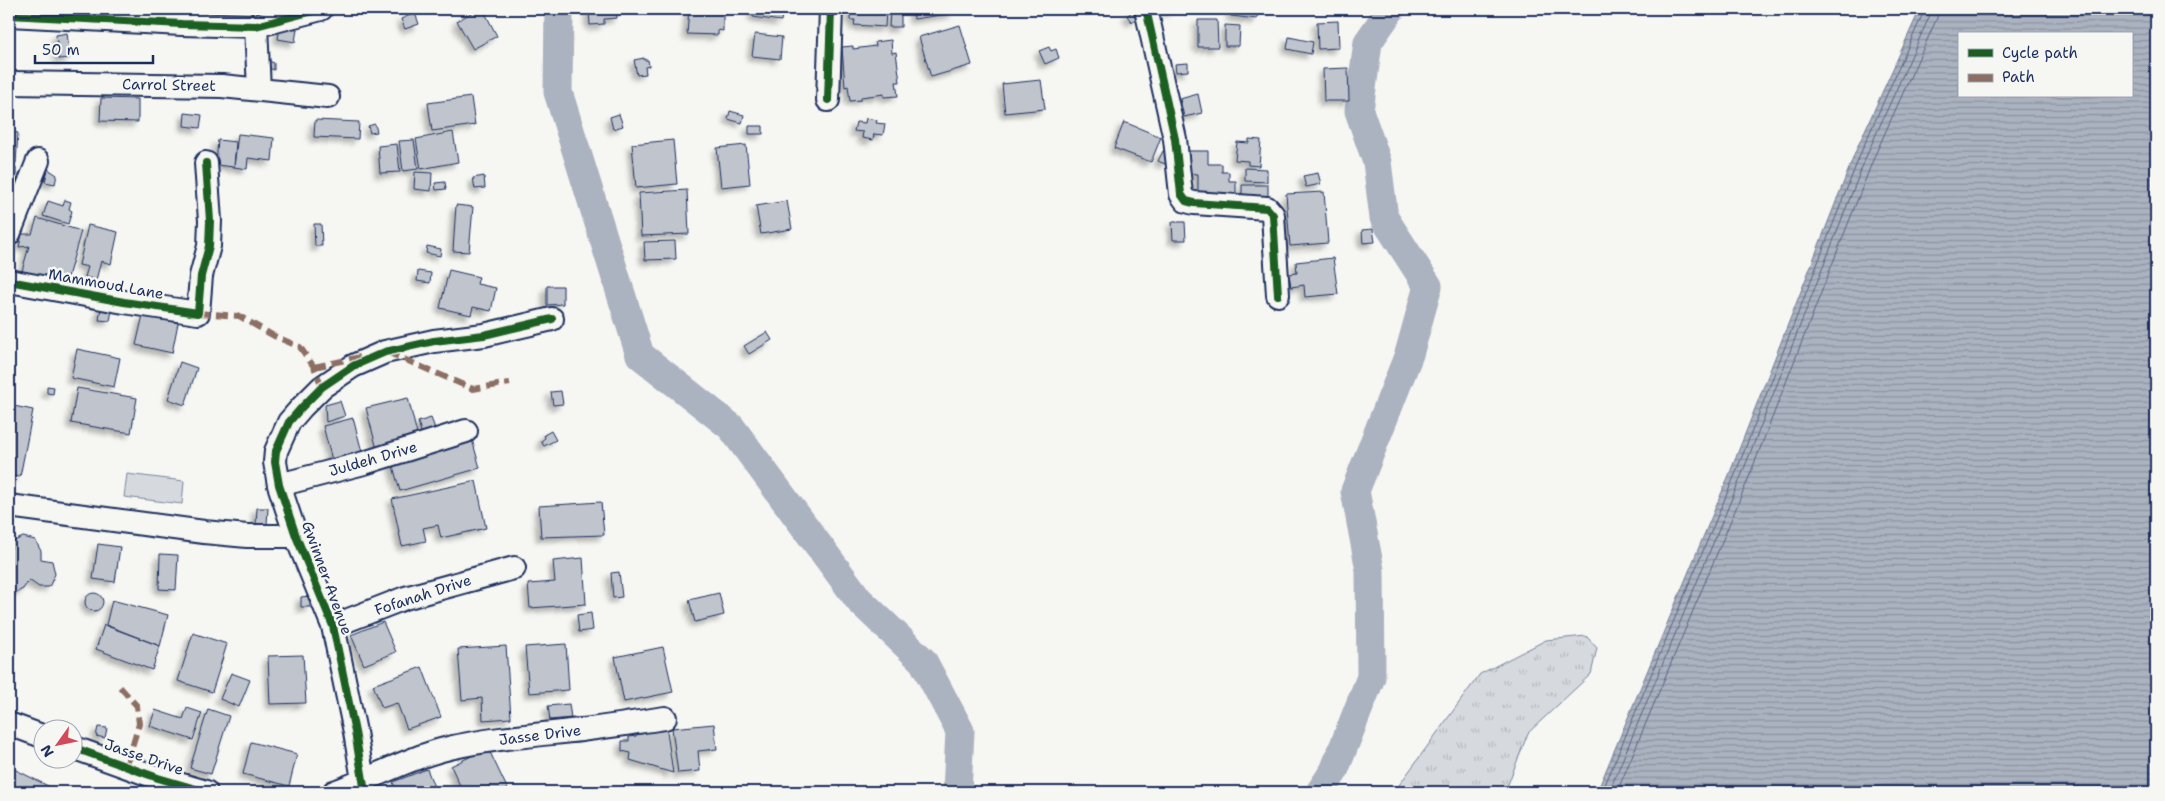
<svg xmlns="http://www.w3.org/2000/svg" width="2165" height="801" font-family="'Shantell Sans',sans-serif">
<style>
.grass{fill:url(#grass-tufts);stroke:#78849e}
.pitch{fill:#d6d9dd;stroke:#78849e}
.water{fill:url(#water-rules);stroke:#717e99;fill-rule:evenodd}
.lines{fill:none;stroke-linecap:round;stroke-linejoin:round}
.shore{stroke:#556385;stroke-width:1}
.river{stroke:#abb2c0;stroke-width:29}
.building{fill:#c0c4cd;stroke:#1b2f5e;filter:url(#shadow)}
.minor-casing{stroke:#1b2f5e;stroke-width:26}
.minor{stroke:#f6f6f2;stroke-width:22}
.quiet{stroke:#8d6e63;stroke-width:6;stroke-dasharray:12 6;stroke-linecap:butt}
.cycleway-casing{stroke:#f6f6f2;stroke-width:11}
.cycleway{stroke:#1b5e20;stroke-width:8}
.labels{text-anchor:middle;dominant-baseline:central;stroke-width:5;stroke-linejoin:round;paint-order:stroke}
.street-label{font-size:15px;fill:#1b2f5e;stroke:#f6f6f2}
</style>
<defs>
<pattern id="grass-tufts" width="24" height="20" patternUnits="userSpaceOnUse" patternTransform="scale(1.25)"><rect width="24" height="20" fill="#d6d9dd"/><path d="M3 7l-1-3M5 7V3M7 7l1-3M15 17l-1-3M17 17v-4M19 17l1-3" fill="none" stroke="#b7bbc0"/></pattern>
<pattern id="water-rules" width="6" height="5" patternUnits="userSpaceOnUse" patternTransform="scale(1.25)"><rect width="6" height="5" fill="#abb2c0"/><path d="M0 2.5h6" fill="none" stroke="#8a919f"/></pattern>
<filter id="shadow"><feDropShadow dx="-4.5" dy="4.5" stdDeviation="2.5" flood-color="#0004"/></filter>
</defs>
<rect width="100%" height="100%" fill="#f6f6f2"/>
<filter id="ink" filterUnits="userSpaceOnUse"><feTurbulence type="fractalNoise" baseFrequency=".02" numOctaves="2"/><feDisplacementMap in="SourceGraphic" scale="10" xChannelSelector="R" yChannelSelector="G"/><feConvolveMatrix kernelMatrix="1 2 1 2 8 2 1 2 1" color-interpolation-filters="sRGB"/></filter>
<g filter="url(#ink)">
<path class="grass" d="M1586,636l11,12 -6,26 -63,59 -23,59h-111l86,-118 66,-34z"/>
<path class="pitch" d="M127,474l57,7 -2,23 -58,-7z"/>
<path class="water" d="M1920,9h236v783h-559l132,-317 128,-327zM1959,34h172v62h-172z"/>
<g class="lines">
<path class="shore" d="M1602,792l132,-315 128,-327 63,-141
M1609,792l131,-313 128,-327 62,-137 1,-6
M1617,792l130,-310 128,-327 62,-137 1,-9"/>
<path class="river" d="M559,9l-1,83 82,263 91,72 128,173 64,61 37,70 -3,61
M1320,792l14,-21 37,-94 -1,-107 -15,-79 54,-137 19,-68 -44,-68 -7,-56 -18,-51 9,-69 23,-33"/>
</g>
<path class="building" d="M478,9h5l14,27 -24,13 -16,-28z
M589,9h28v9l-13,1v5l-14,1z
M689,9h41v2h-7v20l-5,-1v5l-31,-1z
M754,9h29l-2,12 -28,-4z
M850,9h36l-1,18 -31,-2 1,-5h-5z
M913,9h40l1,4 -40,6z
M1135,9l5,6 -8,7 -5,-6z
M1157,9h16l1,2h-17z
M1232,9h26l-1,10 -26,-3z
M890,11h11v16h-12z
M415,13l4,11 -14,5 -4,-10z
M1198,20h19l1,27h-20z
M1338,21l1,27 -21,1 -1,-27z
M960,25l12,40 -41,12 -12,-40z
M1225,25l15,1 -1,20h-14z
M280,27l17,2 -2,13 -17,-3z
M67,33l3,25 -11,1 -3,-24z
M755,34l27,3 -2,22 -28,-3z
M1289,37l24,5 -2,12 -24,-5z
M891,40l1,13 4,-1 4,30h-4l2,14 -14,1v-3l-23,3v3l-11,1 -2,-15 -3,1 -3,-40 11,-1v3l23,-3 -1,-4z
M1049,47l2,4 5,-2 3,9 -14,6 -6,-13z
M644,58v2h4l1,6 -4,1 1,7 -9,1 -3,-15z
M269,61l5,2v7l-7,-3z
M1188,63v8l-12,1 -1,-8z
M1348,68l1,33h-25l-1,-32z
M1041,80l4,29 -40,4 -3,-29z
M1198,94l4,19 -18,4 -4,-18z
M471,97l4,28 -43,6 -4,-28z
M101,98l37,1v23l-38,-1z
M730,111l14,4 -2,8 -14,-4z
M185,113l17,2 -2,13 -16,-2z
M619,114l4,12 -10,3 -3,-12z
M866,118l11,2 -1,3 9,1 -2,11 -9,-1 -1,6 -11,-2 1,-6 -9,-1 2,-9 9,1z
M315,120l44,2 -1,17 -44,-2z
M1124,122l37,15 -10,25 -37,-14z
M375,124l2,8 -7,1 -2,-7z
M749,126h14v8h-14z
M13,132l5,1 -2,30h-7v-21h3z
M453,132l5,30 -37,7 -5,-30z
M238,134l36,4 -2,23 -24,-3 -1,11 -13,-2z
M1249,139l12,1 -2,26 -11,-1v-4l-13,-1 2,-18 12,1z
M218,140l18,2 -2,25 -18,-2z
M414,140l4,29 -15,2 -4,-30z
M673,140l4,44 -41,4 -4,-44z
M397,144l3,28 -20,1 -2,-27z
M746,145l4,39 -29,3 -4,-39z
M1163,151l7,3 -5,10 -7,-3z
M1189,151h19v13h14v8h7v9h7v15l-22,3 -1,-6h-15v-19l-10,-1z
M9,167l7,1v8h-7z
M1245,168l22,1v13l-22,-1z
M48,169l9,6 -2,9 -10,-2z
M415,172l17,1 -1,18 -17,-2z
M1318,173l3,11 -15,3 -3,-11z
M484,176l1,12 -10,1 -2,-11z
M9,178l11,3 -3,14 -8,-2z
M445,182l1,7 -10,1 -1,-7z
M1242,185h26v14l-26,-1z
M687,190l2,44 -48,2 -2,-43z
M1324,192l4,51 -38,3 -4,-52z
M65,200l6,2 -2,7 3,2 -4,13 -25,-8 5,-15 15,5z
M787,201l5,28 -31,5 -5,-28z
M456,205l17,2 -4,45 -16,-1z
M37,218l44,13 -15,53 -44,-13 7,-25 -10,1 3,-13h10z
M1172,222h13l1,18h-13z
M314,224h7l1,22h-7z
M88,225l30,7 -7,32 -10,-3 -5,19 -11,-3 3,-10 -9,-2z
M1373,229l2,13 -12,1 -1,-13z
M675,241l1,18 -31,1 -1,-18z
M427,246l14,3 -1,7 -14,-3z
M1333,258l5,36 -33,3 -1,-12 -13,2 -2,-13 8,-1 -1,-11z
M449,270l30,7 -2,7 19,4 -5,23 -18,-4 -2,8 -31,-7z
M418,271l13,2 -1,10 -13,-2z
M547,286h16v18l-16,1z
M102,302l11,2 -3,17 -11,-1z
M143,315l35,8 -6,30 -36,-8z
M767,332l5,8 -23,14 -5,-8z
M77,349l43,9 -6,29 -43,-9z
M180,362l17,6 -12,37 -17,-6z
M47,386l7,1 -1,7 -6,-1z
M77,388l60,10 -6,35 -60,-10z
M561,391l2,13 -10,1 -2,-13z
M408,398l10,40 -41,11 -11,-41z
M340,401l5,15 -19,6 -1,-17z
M9,405l24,5 -13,67 -11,-2z
M353,418l9,34 -30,8 -9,-34z
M431,418l5,13 -14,4 -4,-13z
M551,431l5,9 -12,6 -3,-5 4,-3 -1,-3z
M471,436l9,32 -80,23 -9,-32z
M476,481l10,47 -45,10 -3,-13 -15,3 3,13 -24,5 -10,-47z
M601,502l3,33 -63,2 -2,-31z
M257,508h11l-1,16h-11z
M23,537l12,3 6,11v8l11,2 3,13 -6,13h-10l-10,-7 -6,9 -10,5 -4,-3v-33l3,-16z
M98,544l22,3 -5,35 -22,-3z
M160,554l18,1 -2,35 -17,-1z
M583,558l3,46 -56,4 -2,-24 27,-2 -2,-21z
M619,572l3,25 -9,1 -2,-25z
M85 602a9 9 0 1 1 18 0a9 9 0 1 1-18 0Z
M719,593l5,22 -29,7 -6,-22z
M310,596v11h-9v-10z
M112,600l56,15 -8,31 -54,-21z
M591,613l2,17 -14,2 -2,-17z
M383,622l13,30 -32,13 -13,-30z
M104,625l56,21 -8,24 -56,-21z
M193,633l34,11 -15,48 -34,-11z
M566,644l3,46 -40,3 -4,-46z
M506,646l5,72 -28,2 -1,-22 -20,2 -4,-51z
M663,647l10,45 -49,10 -9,-45z
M303,655l3,48 -36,1 -2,-48z
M422,667l19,50 -34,12 -10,-26 -15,5 -9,-23z
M231,673l19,7 -11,27 -19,-8z
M569,704l2,14 -21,2 -2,-14z
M187,708l15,5 -9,27 -43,-14 5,-16 28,9z
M208,709l21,7 -18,58 -21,-6z
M714,724l3,25 -19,2 2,20 -22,2 -6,-45z
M666,725l7,48 -43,-13 1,-7 -9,-2v-10h7v-4l7,-1v-7z
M98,727l9,1 -2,10 -9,-2z
M9,733l5,3 -5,13z
M251,742l46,12 -8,32 -46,-12z
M488,748l21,44h-46l-12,-26z
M12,768l38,19 -3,5h-38v-18z
M427,769l9,23h-39l-4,-10z
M139,786l20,6h-22z"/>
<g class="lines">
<g class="minor-casing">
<path id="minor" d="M1146,9l29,130 6,55 5,7 8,2 73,5 6,7 5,80
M9,15l173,9 74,2 65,-17
M256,26l3,64
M9,83l213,3 106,11
M828,100l3,-91
M9,234l29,-73
M9,281l115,21 74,11 3,-37 8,-30 1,-25 -4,-58
M279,485l85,-22 102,-32
M9,506l195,26 43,4h49
M333,626l72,-28 109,-30
M9,724l33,12
M72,747l86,31 48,14
M334,792c39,-14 74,-34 115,-44 43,-10 88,-13 132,-18 28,-3 56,-8 84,-12
M365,792l-10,-60 -22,-106 -37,-90 -17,-51 -4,-23 1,-11 13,-29 13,-15 20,-20 31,-21 32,-14 49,-11 50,-6 68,-16"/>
</g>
<use href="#minor" class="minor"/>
<path class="quiet" d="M198,313l41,3 35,20 26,11 14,20 8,20
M387,352l86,37 37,-6
M314,367l46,-10
M120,687l17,19 2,18 -13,42"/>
<g class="cycleway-casing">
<path id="cycleway" d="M1146,9l29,130 6,55 5,7 8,2 73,5 6,7 5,80
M9,15l173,9 74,2 65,-17
M828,100l3,-91
M9,281l115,21 74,11 3,-37 8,-30 1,-25 -4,-58
M72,747l86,31 48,14
M365,792l-10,-60 -22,-106 -37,-90 -17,-51 -4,-23 1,-11 13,-29 13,-15 20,-20 31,-21 32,-14 49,-11 50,-6 68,-16"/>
</g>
<use href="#cycleway" class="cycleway"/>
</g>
</g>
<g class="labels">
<g class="street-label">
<text transform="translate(169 85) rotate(1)">Carrol Street</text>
<text transform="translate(106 284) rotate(10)">Mammoud Lane</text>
<text transform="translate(373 459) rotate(-16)">Juldeh Drive</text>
<text transform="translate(327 578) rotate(70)">Gwinner Avenue</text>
<text transform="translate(423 595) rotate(-18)">Fofanah Drive</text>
<text transform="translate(540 735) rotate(-7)">Jasse Drive</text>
<text transform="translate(144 757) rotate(19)">Jasse Drive</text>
</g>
</g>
<rect width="2165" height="801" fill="none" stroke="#f6f6f2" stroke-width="30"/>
<rect x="15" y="15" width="2135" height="771" fill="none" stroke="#1b2f5e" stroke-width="2" filter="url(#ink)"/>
<rect x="1958" y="32" width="175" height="65" fill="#f6f6f2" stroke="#9ea6b7"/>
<rect x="1968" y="49" width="25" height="8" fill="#1b5e20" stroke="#9ea6b7"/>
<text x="2002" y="58" font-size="15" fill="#1b2f5e">Cycle path</text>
<rect x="1968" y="74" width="25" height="8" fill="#8d6e63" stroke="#9ea6b7"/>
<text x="2002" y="82" font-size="15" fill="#1b2f5e">Path</text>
<g transform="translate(58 744) rotate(237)"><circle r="24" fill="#f6f6f2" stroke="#9ea6b7"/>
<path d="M0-4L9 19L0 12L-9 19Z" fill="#d1495b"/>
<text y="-8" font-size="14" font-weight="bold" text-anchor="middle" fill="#1b2f5e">N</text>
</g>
<path d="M35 55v8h118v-8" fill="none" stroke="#1b2f5e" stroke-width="2.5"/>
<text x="42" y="55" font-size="15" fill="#1b2f5e" stroke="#f6f6f2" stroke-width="4" paint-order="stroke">50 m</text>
</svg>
